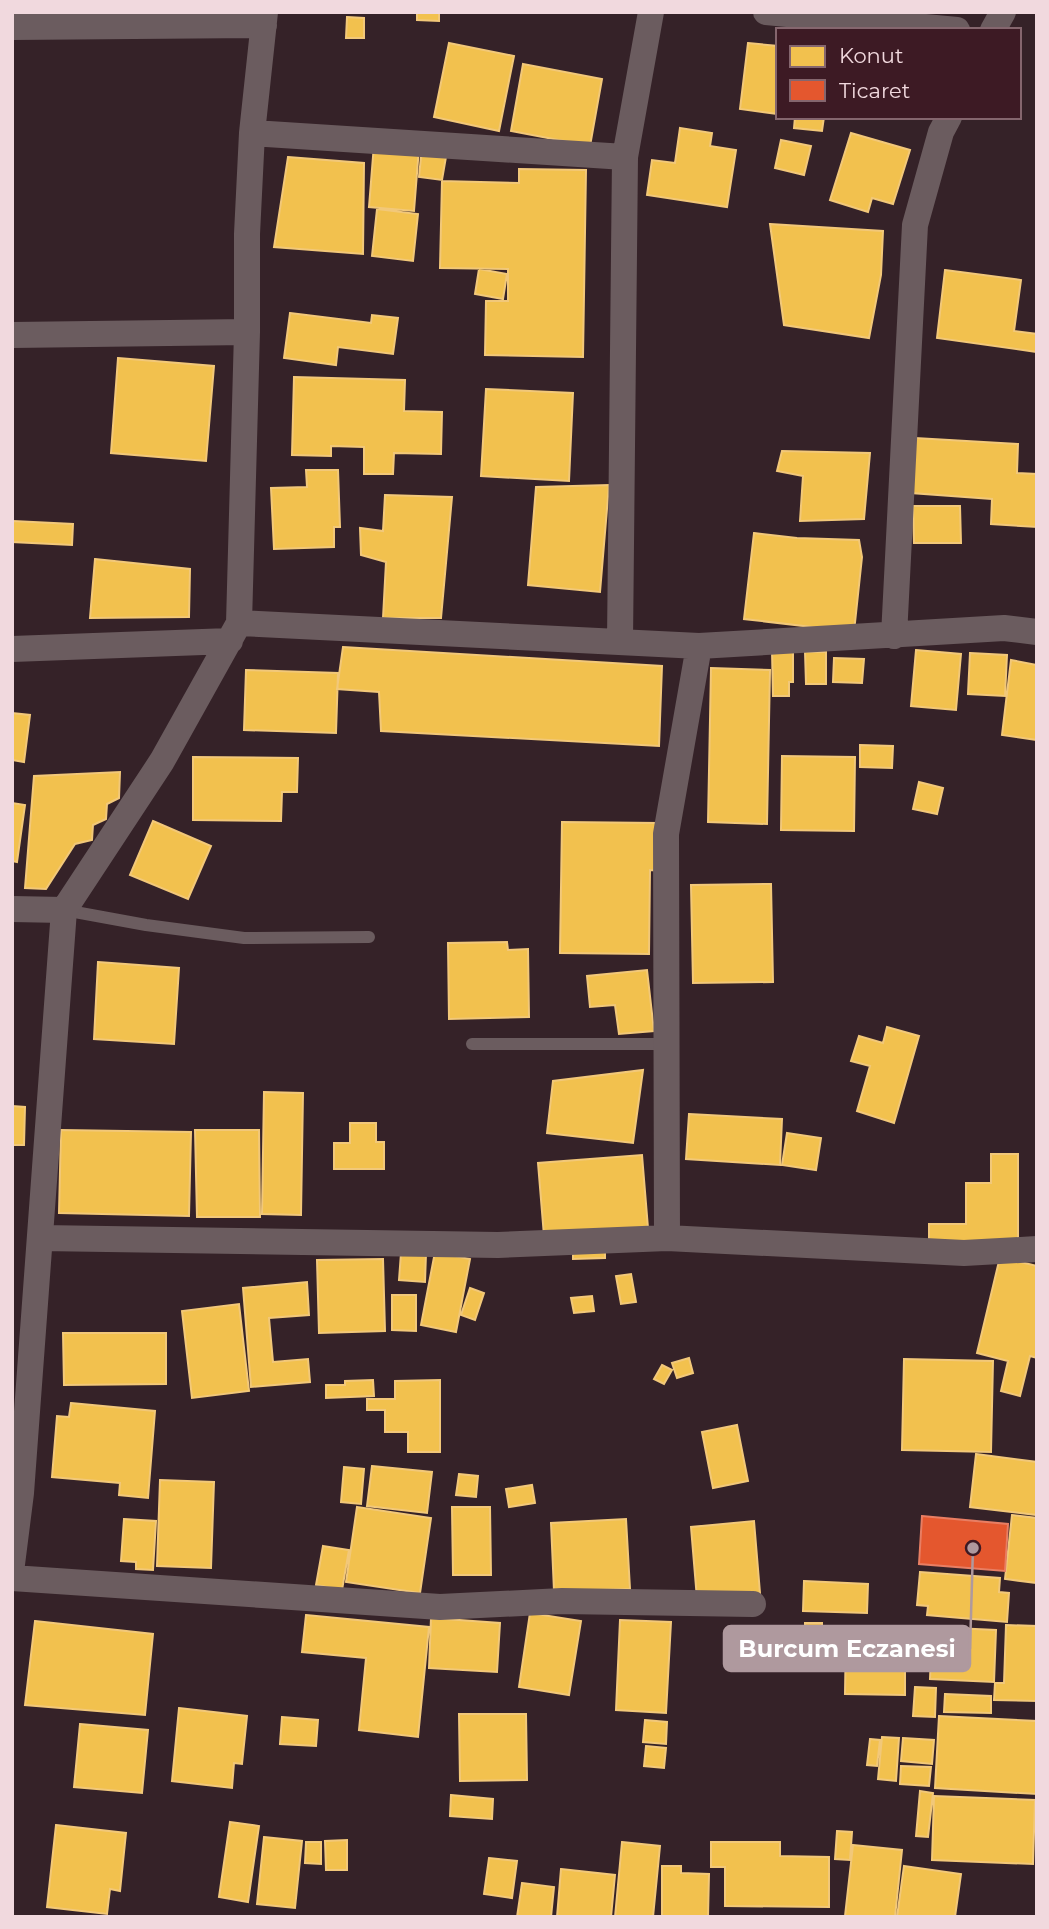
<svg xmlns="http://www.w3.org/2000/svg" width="1049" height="1929" font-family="Montserrat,sans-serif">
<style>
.homes{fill:#f2c14e;stroke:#f2c879;stroke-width:2}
.shops{fill:#e4572e;stroke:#e87e63;stroke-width:2}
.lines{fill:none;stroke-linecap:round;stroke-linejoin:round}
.lane{stroke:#6b5c5f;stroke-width:12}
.street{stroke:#6b5c5f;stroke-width:26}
.leader{fill:none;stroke:#af999e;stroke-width:2.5}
.callout-dot{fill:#af999e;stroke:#3d1a24;stroke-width:2.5}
.callout{fill:#af999e;stroke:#af999e;stroke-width:2.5}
.callout-label{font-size:24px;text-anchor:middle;font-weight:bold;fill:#fff}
</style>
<rect width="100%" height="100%" fill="#352228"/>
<path class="homes" d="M417,12h22v9l-22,-1z
M347,17l17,1v20h-18z
M449,43l65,13 -15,75 -65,-14z
M748,43l30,3v68l-38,-5z
M523,64l79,15 -12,67 -79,-15z
M795,117h29l-2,14 -28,-3z
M680,128l32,5 -2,13 26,4 -9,57 -80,-12 5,-35 23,3z
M851,133l59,17 -17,54 -21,-6 -4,14 -38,-12z
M781,140l30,6 -7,29 -29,-7z
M374,144l45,4 -5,63 -45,-4z
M422,147l25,4 -5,29 -23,-3z
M288,157l76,6 -1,91 -89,-7z
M519,169l67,1 -3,187 -98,-2 1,-54h22v-32l-68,-1 2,-87 77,2z
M377,209l41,5 -5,47 -41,-5z
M770,224l113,7 -2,44 -12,63 -85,-13z
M479,269l28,5 -4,25 -28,-5z
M945,270l76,10 -7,51 23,3v18l-100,-14z
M290,313l81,10 1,-8 26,3 -5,36 -55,-7 -2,18 -52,-7z
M118,358l96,8 -8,95 -95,-8z
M294,377l111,3 -1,31 38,1 -1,42 -47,-1 -1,21h-29v-27l-33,-1v10l-39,-1z
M486,389l87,4 -4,88 -88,-5z
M915,438l103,6 -1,29 20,1v53l-46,-3 1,-25 -81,-6z
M782,451l88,2 -6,66 -64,2 3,-45 -26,-5z
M306,470h32l2,57h-6v20l-60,2 -3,-61 36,-1z
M609,485l-9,107 -72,-7 8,-98z
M385,495l67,2 -11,121h-58l3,-56 -25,-7 -1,-27 23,3z
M913,506h47l1,37h-47z
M13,521l60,3 -1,21 -60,-3z
M754,533l43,5 62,2 3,17 -8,75 -110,-13z
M95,559l95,10 -1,48 -99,1z
M343,647l319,19 -3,80 -278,-15 -2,-39 -42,-3z
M916,650l45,4 -5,56 -45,-4z
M772,651h21v31h-4v14h-16z
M805,652h21v32h-20z
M970,653l37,2 -2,41 -37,-2z
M834,658l30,1 -2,24 -29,-1z
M1011,660l26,5v75l-35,-5z
M711,668l59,2 -3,154 -59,-2z
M246,670l92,3 -2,60 -92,-3z
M12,713l18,2 -6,47 -12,-2z
M860,745l33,1 -1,22 -32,-1z
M782,756l73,1 -1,74 -73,-1z
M193,757l105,1 -1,34h-15l-1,29 -88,-1z
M120,772l-1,26 -12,6 -1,15 -13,6 -1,15 -17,4 -29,45 -21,-1 9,-112z
M919,782l24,6 -6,26 -24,-5z
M12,803l13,2 -8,57 -5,-1z
M153,821l58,25 -23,53 -58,-24z
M562,822l97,1v48l-9,-1 -1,84 -89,-1z
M771,884l2,98 -80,1 -2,-98z
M507,942l1,8 20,-1 1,68 -80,2 -1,-76z
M98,962l81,6 -5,76 -80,-5z
M647,970l7,61 -35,3 -4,-29 -25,2 -3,-31z
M887,1027l32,9 -25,87 -37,-12 13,-45 -19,-5 8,-25 24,7z
M643,1070l-10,73 -86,-10 6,-52z
M264,1092l39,1 -2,122 -39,-1z
M12,1106l13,1 -1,38h-12z
M689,1114l93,5 -2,46 -94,-6z
M350,1123h26v19h8v27h-50v-26h16z
M61,1130l130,2 -2,84 -130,-3z
M195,1130h64l1,87h-63z
M787,1133l34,5 -5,32 -34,-5z
M991,1154h27v95h-89v-25h37v-41h25z
M642,1155l6,73 -104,8 -6,-73z
M605,1243v15l-32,1v-14z
M435,1252l35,7 -14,73 -35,-7z
M401,1253l25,1 -1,28 -26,-2z
M1000,1257l37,9v92l-7,-2 -10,40 -19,-5 7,-30 -31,-8z
M383,1259l2,72 -66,2 -2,-73z
M631,1274l5,28 -15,2 -5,-28z
M307,1282l2,33 -40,3 4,44 35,-3 2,23 -59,5 -8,-99z
M470,1288l14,5 -9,27 -14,-5z
M392,1295h24v36l-24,-1z
M592,1296l2,15 -20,2 -3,-15z
M239,1304l10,87 -57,7 -10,-87z
M63,1333h103v51l-102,1z
M689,1358l4,15 -16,5 -5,-15z
M904,1359l89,2 -2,91 -89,-2z
M662,1365l10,5 -8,14 -10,-5z
M373,1380l1,16 -48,2v-13h19v-4z
M440,1380v72h-32v-20h-23v-22h-18v-11h28v-18z
M71,1403l84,8 -7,87 -29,-3 1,-12 -68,-6 5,-61 12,1z
M737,1425l11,56 -35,7 -11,-56z
M976,1454l61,8v53l-67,-8z
M372,1466l60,6 -5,41 -60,-7z
M344,1467l20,2 -3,35 -20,-2z
M459,1474l19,2 -2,21 -20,-2z
M160,1480l54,2 -3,86 -54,-2z
M532,1485l3,18 -26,4 -3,-18z
M357,1507l74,11 -11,75 -74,-11z
M452,1507h38l1,68h-38z
M1012,1515l25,3v65l-32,-4z
M124,1519l32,2 -3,49 -17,-1v-7l-15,-1z
M626,1519l4,70 -76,2 -3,-68z
M754,1521l6,72 -63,6 -6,-72z
M323,1546l26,4 -7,40 -26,-5z
M920,1572l80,6 -1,14 10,1 -2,29 -80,-7 1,-9 -11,-1z
M804,1581l64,3 -1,29 -64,-2z
M530,1613l51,8 -12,74 -50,-8z
M306,1615l123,12 -11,110 -59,-7 7,-72 -64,-6z
M431,1618l69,5 -3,49 -68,-4z
M620,1620l51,2 -5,91 -50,-3z
M35,1621l118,13 -8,81 -120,-10z
M805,1623h17v22l-17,1z
M1006,1625l31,1v75l-43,-1 1,-17h9z
M932,1627l64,3 -2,52 -64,-3z
M846,1632h59v63l-60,-1z
M915,1687l21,1 -1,29 -22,-1z
M945,1694l46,2v17l-47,-1z
M179,1708l68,8 -5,48 -8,-1 -2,25 -60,-7z
M459,1714h67l1,66 -67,1z
M939,1716l98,5v73l-102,-6z
M282,1717l36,3 -2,26 -36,-2z
M645,1720l22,2 -1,22 -23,-2z
M80,1724l68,6 -6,63 -68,-6z
M882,1737l17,1 -3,43 -18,-2z
M903,1738l31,2 -2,24 -31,-3z
M870,1739l10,1 -3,26 -10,-1z
M646,1746l20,2 -2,20 -20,-2z
M901,1766l30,1 -2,19 -29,-2z
M920,1791l13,2 -5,44 -12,-1z
M451,1795l42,4 -1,20 -42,-3z
M934,1796l101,4 -2,64 -101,-4z
M230,1822l29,4 -11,76 -29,-5z
M56,1825l70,8 -6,58 -10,-2 -3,25 -60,-7z
M837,1831l15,1 -2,28 -15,-1z
M264,1837l38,4 -7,67 -38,-4z
M347,1840v30h-21l-1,-29z
M306,1842h15v22l-16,-1z
M622,1842l38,4 -7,71h-38z
M711,1842h69v14l49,1v50l-104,-1v-39h-14z
M853,1845l49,5 -7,67 -50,-1z
M489,1858l28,3 -5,37 -28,-4z
M662,1866h19v7l28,1 -1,43h-46z
M904,1866l57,8 -6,43h-58z
M561,1869l54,6 -4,42h-54z
M522,1883l32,4 -3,30h-34z"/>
<path class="shops" d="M922,1516l86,8 -3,47 -86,-7z"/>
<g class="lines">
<path class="lane" d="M64,910l82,15 98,13 125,-1
M472,1044h194"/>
<path class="street" d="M766,12l191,18
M12,27l252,-2
M993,30l10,-18
M252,133l373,24
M12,335l235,-3
M239,623l460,23 305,-18 33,4
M894,636l21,-411 26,-93 8,-15
M620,641l5,-484 26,-145
M12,649l218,-8
M12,909l52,1
M41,1238l457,7 169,-7 297,15 73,-4
M667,1238l-1,-404 33,-188
M12,1564l9,-71 43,-583 98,-149 77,-138 8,-291v-98l5,-101 13,-121
M12,1578l428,29 122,-6 191,3"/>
</g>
<path class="leader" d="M973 1548L970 1649"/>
<circle class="callout-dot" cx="973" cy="1548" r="7"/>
<rect class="callout" x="724" y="1626" width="246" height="45" rx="7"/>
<g class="callout-label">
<text x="847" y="1657">Burcum Eczanesi</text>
</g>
<rect width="1049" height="1929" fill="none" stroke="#f1d9de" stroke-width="28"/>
<rect x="776" y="28" width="245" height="91" fill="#3d1a24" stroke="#85666e" stroke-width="2"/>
<rect x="790" y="46" width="35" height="21" fill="#f2c14e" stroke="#85666e" stroke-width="2"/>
<text x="839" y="63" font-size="21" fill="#f1d9de">Konut</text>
<rect x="790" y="80" width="35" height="21" fill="#e4572e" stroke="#85666e" stroke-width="2"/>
<text x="839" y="98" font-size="21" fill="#f1d9de">Ticaret</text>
</svg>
